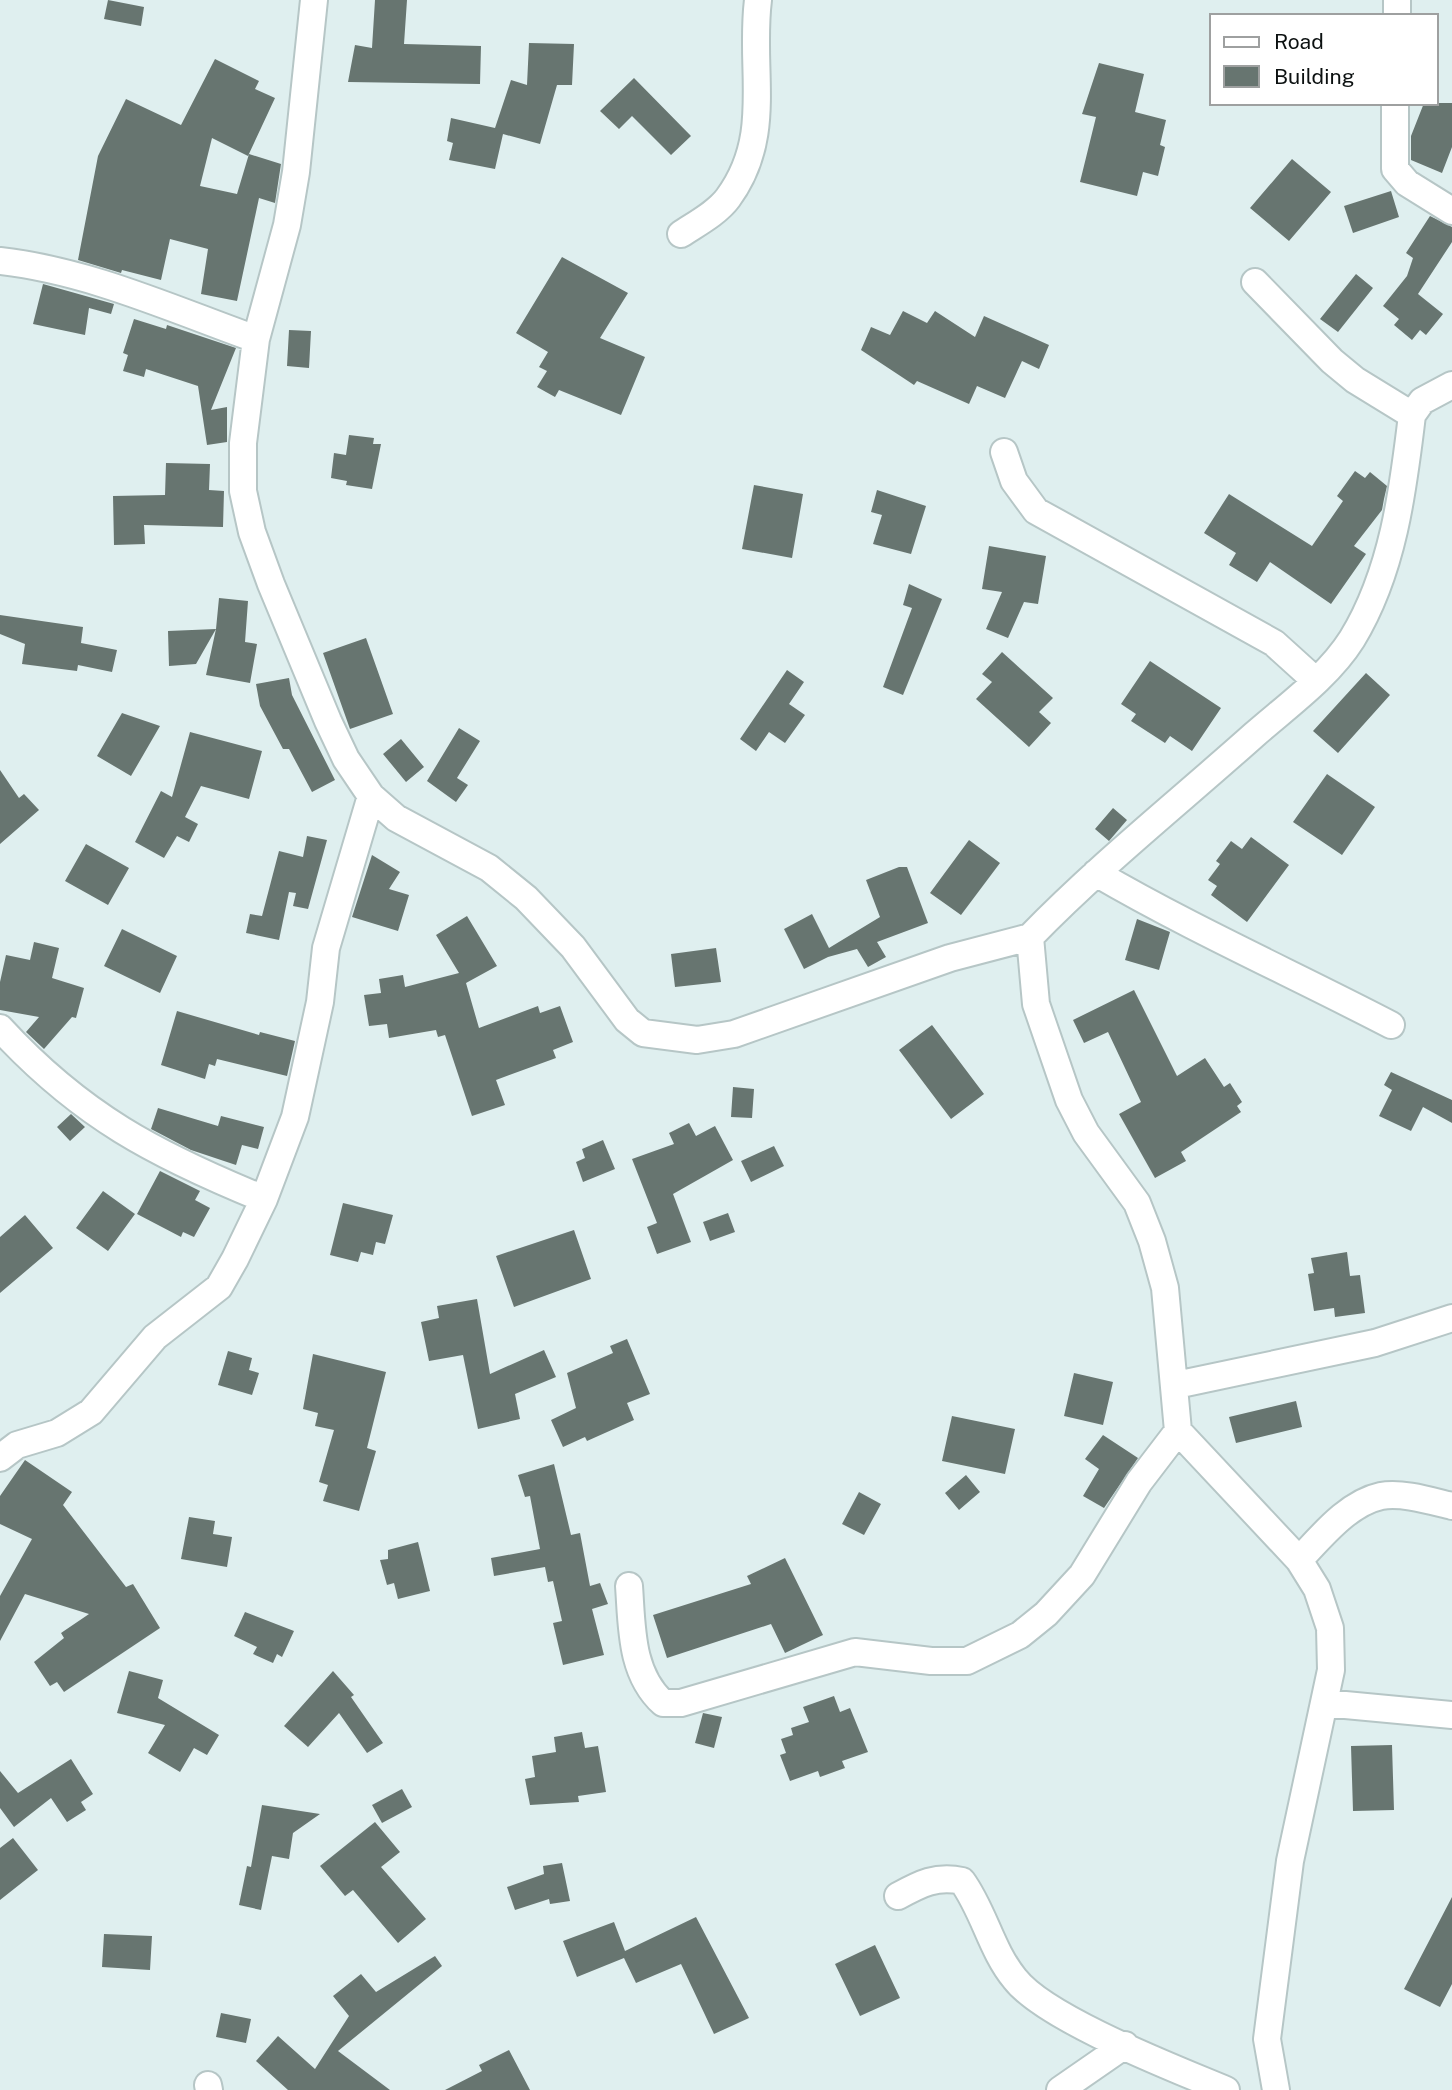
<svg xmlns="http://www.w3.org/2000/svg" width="1452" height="2090" font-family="'Public Sans',sans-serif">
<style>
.building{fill:#677570}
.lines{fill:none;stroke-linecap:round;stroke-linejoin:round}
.minor-casing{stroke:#b6c6c6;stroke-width:30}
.minor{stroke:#fff;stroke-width:26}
</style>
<rect width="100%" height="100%" fill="#dfefef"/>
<path class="building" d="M108,0l36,7 -3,19 -37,-7z
M375,0h32l-3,44 77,2 -1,38 -132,-2 7,-37 17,3z
M529,43l45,1 -2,41h-15l-17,59 -37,-10 -8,35 -46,-9 4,-17 -6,-2 4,-23 44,10 16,-48 16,5z
M215,59l44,22 -4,8 20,9 -27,58 -36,-18 -12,48 37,8 12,-40 32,10 -6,39 -16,-5 -22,103 -36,-7 7,-45 -38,-10 -9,41 -39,-10 -1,3 -43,-13 20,-104 28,-57 55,26z
M1099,63l45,11 -9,38 31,8 -6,25 5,2 -7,29 -15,-4 -6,24 -57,-14 16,-65 -14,-3z
M634,78l57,58 -20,19 -39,-39 -13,13 -19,-18z
M1424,103h28v44l-10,26 -31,-13v-24z
M1292,159l39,33 -42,49 -39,-33z
M1391,191l8,26 -46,16 -9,-27z
M1430,216l22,11v15l-34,52 25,20 -17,21 -6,-5 -8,10 -18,-15 5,-6 -16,-13 24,-30 6,-18 -7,-5z
M562,257l66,36 -28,45 45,19 -24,58 -62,-25 -4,7 -18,-10 10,-16 -8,-4 9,-15 -32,-19z
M1356,274l17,14 -35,44 -18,-13z
M43,284l71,20 -3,10 -22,-6 -4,27 -52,-11z
M903,311l24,12 8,-12 40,26 9,-21 65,29 -10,24 -17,-8 -17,37 -28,-12 -8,18 -52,-23 -3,4 -53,-35 10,-23 19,8z
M134,319l32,10 1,-4 69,23 -25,62 16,-3v35l-20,3 -9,-59 -52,-17 -2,8 -21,-6 5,-16 -5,-2z
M289,330l22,1 -2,37 -22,-2z
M349,435l25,3 -1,6h8l-9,45 -26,-4 1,-4 -16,-3 3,-25 12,2z
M166,463l44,1 -1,26 15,1 -1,36 -79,-2 1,19 -31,1 -1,-49 52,-1z
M1355,471l10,7 5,-6 17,14 -3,13 -2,11 -28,36 12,8 -35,50 -61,-42 -13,20 -28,-17 7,-12 -32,-20 25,-39 83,52 31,-45 -6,-5z
M754,485l49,9 -11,64 -50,-9z
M877,490l49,16 -15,48 -38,-10 9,-29 -11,-3z
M989,546l57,10 -8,48 -14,-2 -16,36 -22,-9 16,-37 -20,-3z
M909,584l33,15 -39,96 -20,-8 29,-79 -9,-3z
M219,598l29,3 -3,41 12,2 -7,39 -44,-8 10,-46 -20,35 -27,2 -1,-35 48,-2z
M0,615l83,12 -2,16 36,7 -5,22 -34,-7 -1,6 -55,-7 3,-20 -25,-10z
M366,638l27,76 -43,15 -27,-76z
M1002,652l51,46 -14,14 12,11 -22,24 -53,-48 16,-17 -10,-8z
M1150,661l71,47 -29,43 -22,-15 -5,7 -34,-22 5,-7 -15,-10z
M787,670l17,12 -15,22 16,11 -20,28 -16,-11 -13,19 -16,-12z
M1366,673l24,22 -52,58 -25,-22z
M289,678l3,17 43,85 -23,12 -23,-43h-6l-23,-43 -4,-22z
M122,713l38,13 -29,50 -34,-20z
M459,728l21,13 -23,37 11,7 -12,17 -29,-21z
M190,732l72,19 -13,48 -48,-13 -16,31 13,7 -9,18 -12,-6 -13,22 -29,-16 26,-51 11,6z
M401,739l23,28 -18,15 -23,-28z
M0,770l19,28 5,-4 15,16 -39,34z
M1327,774l48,33 -33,48 -49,-33z
M1113,808l14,12 -18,21 -14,-12z
M307,836l20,4 -19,69 -15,-3 3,-13 -7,-1 -10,48 -33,-7 4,-19 12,2 17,-65 24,6z
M1251,837l38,28 -42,57 -36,-27 6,-9 -9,-6 12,-16 -4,-3 15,-20 11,8z
M969,840l31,23 -39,52 -31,-22z
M86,844l43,24 -21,37 -43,-24z
M372,855l28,17 -11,17 20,6 -11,36 -46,-14z
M899,867h8l21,56 -51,19 9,15 -18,10 -11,-18 -29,8 -24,12 -20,-40 28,-15 17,34 51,-31 -14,-37z
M467,916l30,50 -31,17 13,45 59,-22 2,7 20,-7 13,36 -20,8 3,8 -60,22 9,25 -33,11 -27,-81 -7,2 -2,-7 -47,8 -2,-14 -18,2 -5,-31 17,-2 -2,-14 24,-4 2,12 54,-14 -23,-38z
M1137,919l33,13 -11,38 -34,-10z
M122,929l55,27 -17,37 -56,-27z
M34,942l25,6 -7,30 32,10 -8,30 -4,-1 -28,32 -18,-17 13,-15 -39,-7v-28l6,-27 24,5z
M716,948l5,34 -46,5 -4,-33z
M1134,990l43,86 28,-18 19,29 6,-4 12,19 -5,4 4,6 -60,40 5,9 -31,17 -36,-64 22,-12 -33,-70 -24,11 -11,-23z
M177,1011l82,24 1,-3 35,9 -8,35 -70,-17 -2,7 -6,-2 -4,15 -44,-14z
M932,1025l52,69 -33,25 -52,-69z
M1391,1072l61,28v23l-29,-16 -12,24 -32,-15 13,-26 -8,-5z
M733,1087l21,2 -2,29 -21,-1z
M158,1108l60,18 3,-10 43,11 -6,22 -16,-4 -6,20 -45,-15 -40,-21z
M71,1114l14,13 -15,14 -13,-14z
M689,1123l7,13 19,-10 18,34 -60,34 18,48 -34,12 -10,-27 10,-4 -25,-64 42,-15 -5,-11z
M603,1140l12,29 -32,13 -7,-20 9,-4 -3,-9z
M774,1146l10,20 -33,16 -10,-21z
M160,1171l40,20 -5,9 15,8 -16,29 -11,-5 -2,5 -44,-23z
M103,1191l32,23 -27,37 -32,-23z
M343,1203l50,12 -8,29 -9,-2 -3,13 -12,-3 -3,10 -28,-7z
M728,1213l7,19 -25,9 -7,-19z
M25,1215l28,33 -53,45v-56z
M574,1230l17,49 -77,28 -18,-51z
M1347,1252l3,24 10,-1 5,38 -30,4 -1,-9 -20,3 -6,-37 6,-1 -3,-15z
M477,1299l13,75 54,-24 12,27 -41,17 5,25 -42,10 -15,-74 -34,6 -8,-39 18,-4 -2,-12z
M627,1339l23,55 -23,9 7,17 -47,21 -2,-4 -22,10 -12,-27 25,-12 -9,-35 46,-20 -3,-7z
M228,1351l24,7 -3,12 10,3 -7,22 -34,-10z
M313,1354l73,18 -19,76 9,3 -17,60 -36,-10 5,-16 -9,-3 15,-52 -19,-4 3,-13 -15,-4z
M1074,1373l39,9 -10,43 -39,-9z
M1296,1401l6,26 -66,16 -7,-26z
M952,1416l63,13 -10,45 -63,-13z
M1103,1435l35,23 -34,50 -21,-12 16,-27 -14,-10z
M25,1460l47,32 -9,13 63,82 7,-3 27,44 -96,64 -7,-10 -7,4 -16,-24 30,-24 -3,-5 28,-19 -64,-20 -25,47v-45l32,-57 -32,-15v-28z
M554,1464l17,71 9,-2 10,53 10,-3 8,21 -16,5 12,46 -41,10 -10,-42 9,-2 -9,-40 -5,1 -3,-15 -51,9 -3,-18 49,-9 -10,-53 -5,1 -7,-22z
M966,1475l14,17 -21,18 -14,-17z
M859,1492l22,12 -17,31 -22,-11z
M189,1517l26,4 -2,13 19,3 -5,30 -46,-8z
M418,1542l12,49 -32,8 -4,-16 -7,2 -7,-25 8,-1v-9z
M785,1558l38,77 -38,18 -14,-29 -104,34 -14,-43 98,-31 -4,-8z
M245,1612l49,19 -12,26 -5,-3 -4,9 -20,-9 4,-7 -23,-11z
M129,1671l34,9 -5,18 61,37 -12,20 -13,-7 -14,24 -32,-19 17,-28 -48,-12z
M333,1671l21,24 -3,2 32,46 -16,10 -28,-40 -31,34 -24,-21z
M834,1696l6,16 10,-4 18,44 -26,9 3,7 -25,9 -2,-6 -28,10 -10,-26 6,-2 -5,-14 12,-4 -2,-7 18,-6 -6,-15z
M703,1713l19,4 -8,31 -19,-5z
M582,1732l3,16 13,-2 8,46 -28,4 1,6 -49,3 -5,-26 10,-2 -3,-21 24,-4 -2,-15z
M1392,1745l2,65 -41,1 -2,-65z
M71,1759l22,35 -12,8 5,8 -19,12 -16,-24 -37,29 -14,-19v-37l18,22z
M402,1789l10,18 -30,16 -10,-18z
M262,1805l58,9 -27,19 -4,26 -17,-3 -11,54 -22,-5 8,-39 4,1z
M375,1822l25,30 -19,15 45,52 -28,24 -45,-53 -8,6 -25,-30z
M13,1838l25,32 -38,30v-52z
M562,1863l8,38 -20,3 -1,-5 -34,11 -8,-23 37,-13 -1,-8z
M1452,1897v87l-12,23 -36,-18z
M696,1917l53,101 -35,16 -33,-70 -45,19 -12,-25 -47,19 -14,-36 51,-19 11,29z
M104,1934l48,2 -2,34 -48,-3z
M875,1945l25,53 -40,18 -25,-52z
M435,1956l7,10 -104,85 52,39h-102l-32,-29 22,-25 37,33 34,-53 -16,-20 28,-22 15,18z
M221,2013l30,6 -5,24 -30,-6z
M509,2050l21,40h-85l37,-19 -3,-6z"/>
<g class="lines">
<g class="minor-casing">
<path id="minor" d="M314,0l-18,172 -9,53 -31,114 -13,104v48l9,41 19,52 57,137 18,38 25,37 25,22 93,50 37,30 47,49 54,73 16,13 54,7 37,-6 216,-76 80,-21
M1397,0v16
M1395,103v66l12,14 45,28
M681,234c15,-10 36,-21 47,-36 46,-62 21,-128 30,-198
M0,261c89,10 172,48 256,78
M1255,282l77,79 23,19 57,35
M1004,452l10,29 22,30 238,132 42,38
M1096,873c96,56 197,101 295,152
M0,1028c81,88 156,127 264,171
M1176,1385l199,-42 77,-25
M0,1458l17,-13 40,-12 34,-21 64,-75 64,-50 16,-28 29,-60 31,-82 25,-115 6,-54 45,-152
M1299,1560c22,-23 49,-57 82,-64 21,-4 50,5 71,10
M629,1586c3,40 1,87 34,117h18l174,-51 76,9h36l53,-26 26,-21 36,-39 57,-93 39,-51
M1324,1703l128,12
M898,1896c22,-12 39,-21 64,-15 22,30 29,69 53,98 31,40 161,90 211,111
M208,2085l1,5
M1060,2090l65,-45
M1276,2090l-9,-51 23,-178 41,-191 -1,-42 -13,-39 -18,-29 -121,-129 -13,-143 -13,-47 -15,-38 -51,-70 -17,-33 -33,-96 -6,-67c70,-72 149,-135 224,-202 33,-29 74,-58 98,-96 41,-67 51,-148 60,-224l10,-14 30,-16"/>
</g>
<use href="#minor" class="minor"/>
</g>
<rect x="1210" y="14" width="228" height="91" fill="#ffffff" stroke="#9ea0a0" stroke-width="2"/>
<rect x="1224" y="37" width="35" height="10" fill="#ffffff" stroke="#9ea0a0" stroke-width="2"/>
<text x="1274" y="49" font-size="21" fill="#0c1111">Road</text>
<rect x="1224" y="66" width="35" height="21" fill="#677570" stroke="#9ea0a0" stroke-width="2"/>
<text x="1274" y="84" font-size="21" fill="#0c1111">Building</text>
</svg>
